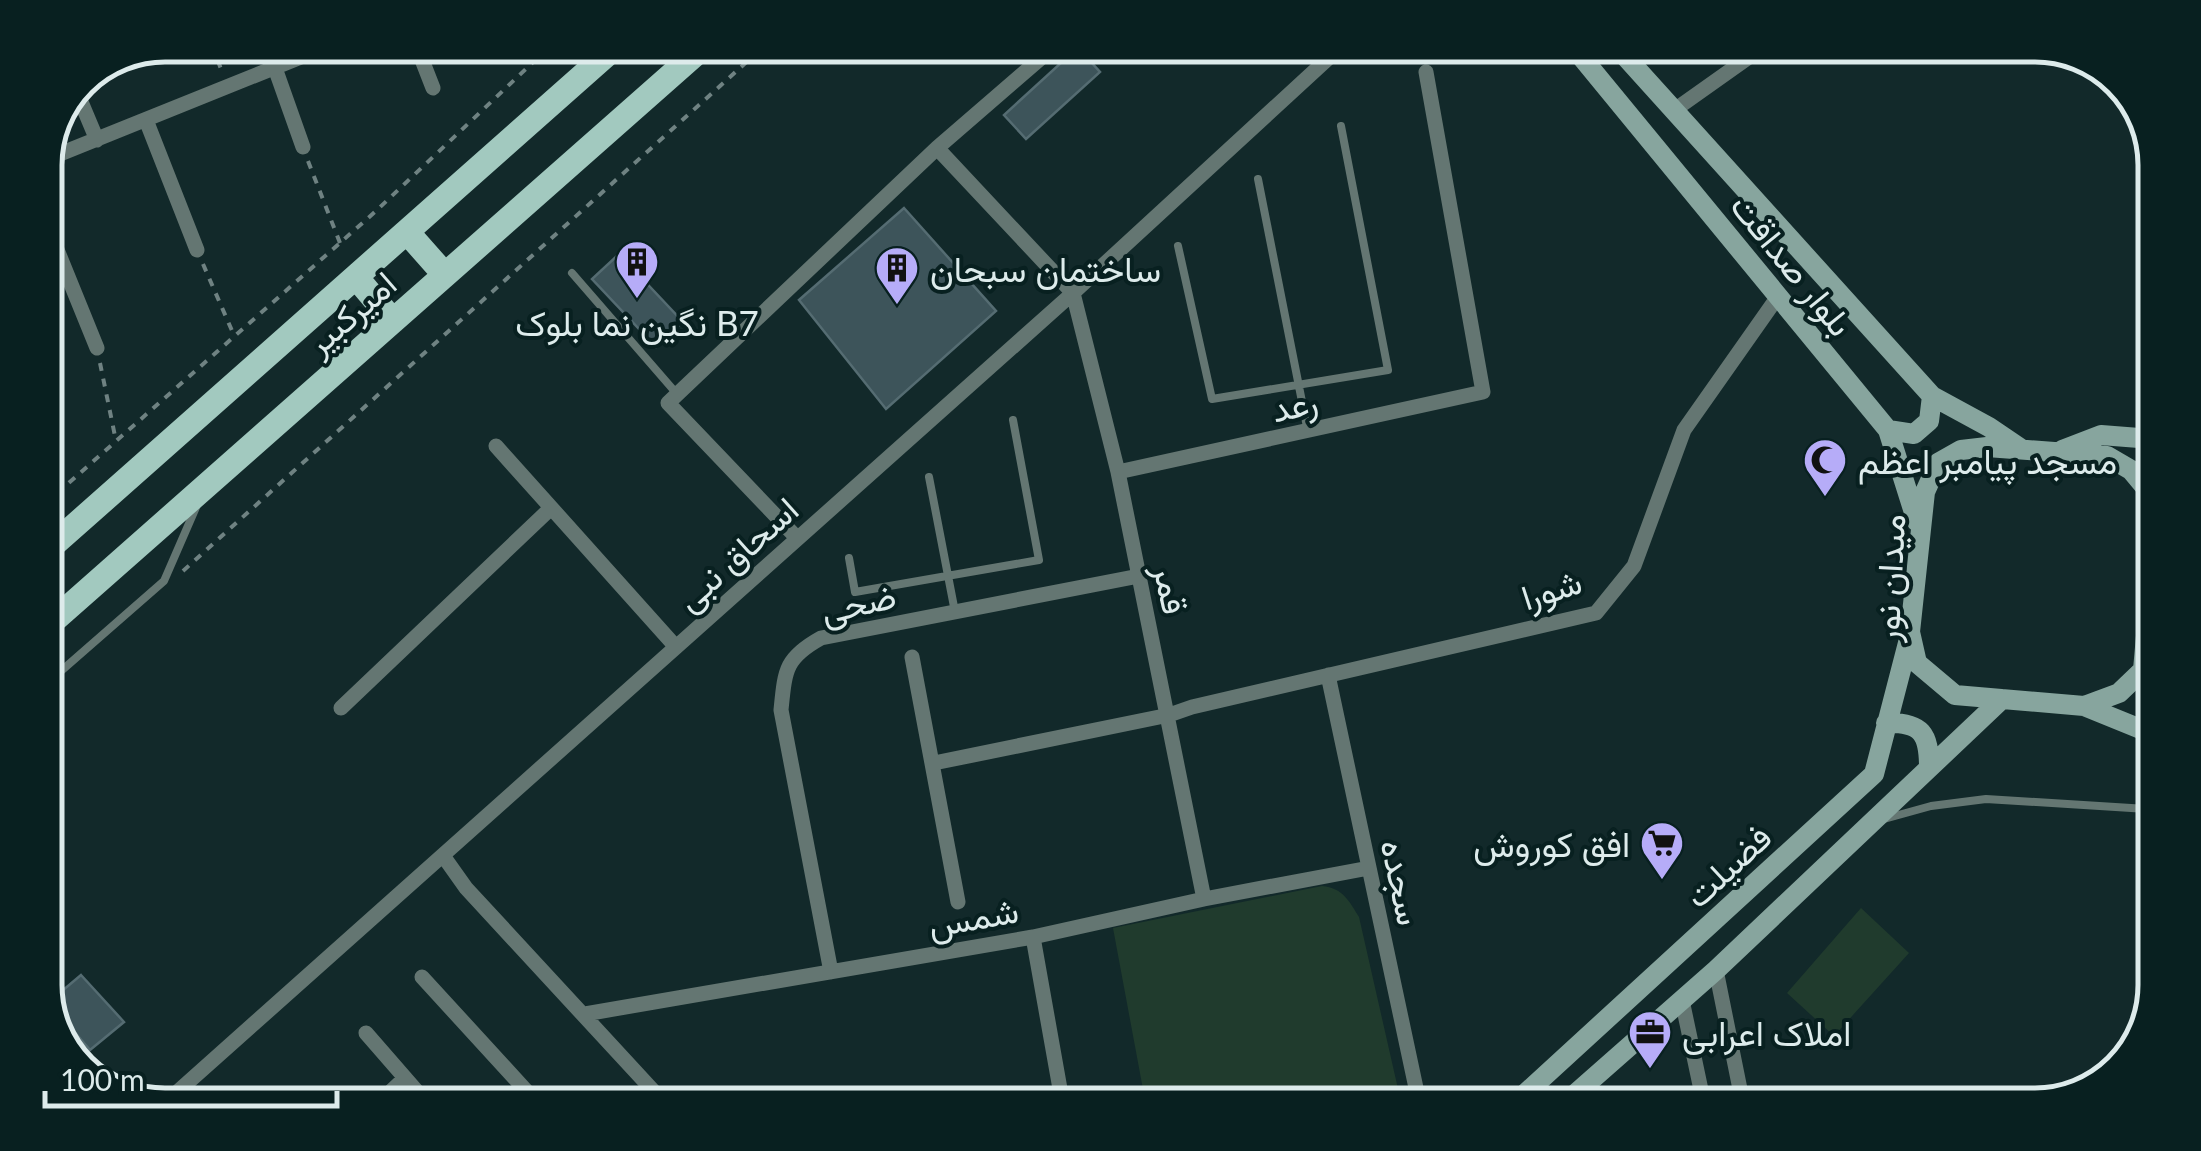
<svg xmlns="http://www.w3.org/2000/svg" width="2201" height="1151" font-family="Lato,Vazirmatn,sans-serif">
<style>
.green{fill:#203b2d}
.building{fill:#3d545a;stroke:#556c72;stroke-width:2.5}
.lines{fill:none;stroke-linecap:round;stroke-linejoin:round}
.path{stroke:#6f8282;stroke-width:4;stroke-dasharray:8 8;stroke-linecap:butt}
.lane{stroke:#647672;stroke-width:8}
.street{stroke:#647672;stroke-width:15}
.secondary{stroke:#87a59e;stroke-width:20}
.primary{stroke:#a2c9bf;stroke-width:25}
.labels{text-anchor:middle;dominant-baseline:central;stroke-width:8;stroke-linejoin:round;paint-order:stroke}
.street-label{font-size:35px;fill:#ddebeb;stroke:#082020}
.poi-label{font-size:35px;fill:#ddebeb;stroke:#082020;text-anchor:start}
.rim{fill:none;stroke:#ddebeb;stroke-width:5}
</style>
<rect width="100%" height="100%" fill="#12292a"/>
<path class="green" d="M1322,886c21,2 27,15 37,31l42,185 -256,-2 -32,-172z
M1861,908l48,45 -75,83 -47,-43z"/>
<path class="building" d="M1074,51h7l19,21 -74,67 -22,-24z
M904,208l92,103 -110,98 -87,-109z
M619,254l64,68 -27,25 -64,-68z
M81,975l43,47 -34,28 -41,-48z
M52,1012l32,39 -10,9 -8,-7z"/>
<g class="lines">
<path class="path" d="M212,45l9,24
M308,161l32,82
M203,264l30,69
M100,363l16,78
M45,504l331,-293 172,-163
M183,571l578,-522"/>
<path class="lane" d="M1258,179l50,253
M1178,246l34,153 176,-29 -47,-244
M572,273l105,121
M929,477l26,135
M849,558l6,34 184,-32 -26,-140
M45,685l119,-104 33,-76
M1884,819l47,-13 55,-7 161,10"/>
<path class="street" d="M417,47l16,41
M275,68l28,79
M76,90l21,50
M1673,111l79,-56
M146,120l51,130
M2148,136l2,5
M937,148l136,145 45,179 86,427
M45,160l283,-114
M45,220l52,128
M496,446l180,201
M1118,472l365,-80 -57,-320
M797,538l-129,-135 269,-255 112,-97
M912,657l46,245
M1328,675l91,427
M341,708l210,-200
M934,763l235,-48 23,-8 404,-94 38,-47 50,-136 95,-135
M444,857l22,31 193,209
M1033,937l29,163
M1716,970l27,134
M831,972l-50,-262c4,-40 4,-52 40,-72l318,-62
M422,977l109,119
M1682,1000l22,104
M585,1014l448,-77 171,-38 165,-31
M366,1033l54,62
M175,1094l898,-801 261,-240
M387,1095l17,-16"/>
<path class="secondary" d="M1579,54l309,376 29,92
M1624,55l308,341 57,31 31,21
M1888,430l26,4 15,-13 3,-25
M2062,450l39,-15 51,4
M2150,591l-7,79 -24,23 -35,13 -129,-11 -38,-32 -7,-31 15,-140 13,-29 23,-13 26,-3 120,9 24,14 20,24
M2084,706l64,26
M1886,723c36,-1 43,11 43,44
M1515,1103l359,-329 35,-135
M1565,1103l151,-133 286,-271"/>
<path class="primary" d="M407,232l38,43
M356,277l37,44
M45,552l569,-504
M45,628l656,-579"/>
</g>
<defs>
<g id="building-pin" transform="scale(2.25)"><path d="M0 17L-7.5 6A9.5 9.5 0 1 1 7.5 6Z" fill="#b6acf8" stroke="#082020"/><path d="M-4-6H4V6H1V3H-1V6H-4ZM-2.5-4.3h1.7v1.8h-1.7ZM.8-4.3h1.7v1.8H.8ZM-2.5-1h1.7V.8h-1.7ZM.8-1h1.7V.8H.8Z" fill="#111"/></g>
<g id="mosque-pin" transform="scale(2.25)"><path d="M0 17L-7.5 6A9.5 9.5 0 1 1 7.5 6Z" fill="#b6acf8" stroke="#082020"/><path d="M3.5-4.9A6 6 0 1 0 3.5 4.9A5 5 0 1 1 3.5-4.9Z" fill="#111"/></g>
<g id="supermarket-pin" transform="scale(2.25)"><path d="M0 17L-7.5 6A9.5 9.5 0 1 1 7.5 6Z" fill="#b6acf8" stroke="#082020"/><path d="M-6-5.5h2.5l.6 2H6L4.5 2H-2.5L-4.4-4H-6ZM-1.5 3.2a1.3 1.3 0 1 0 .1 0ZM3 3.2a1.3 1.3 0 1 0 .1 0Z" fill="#111"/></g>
<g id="office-pin" transform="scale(2.25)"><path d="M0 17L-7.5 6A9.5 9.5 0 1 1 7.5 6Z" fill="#b6acf8" stroke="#082020"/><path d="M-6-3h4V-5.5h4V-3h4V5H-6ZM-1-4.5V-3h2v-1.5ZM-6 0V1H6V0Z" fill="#111"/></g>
</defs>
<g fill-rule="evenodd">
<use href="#building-pin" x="637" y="262"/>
<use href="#building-pin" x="897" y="268"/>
<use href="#mosque-pin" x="1825" y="460"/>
<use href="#supermarket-pin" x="1662" y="843"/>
<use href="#office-pin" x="1650" y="1032"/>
</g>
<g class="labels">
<g class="street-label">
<text transform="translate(1793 264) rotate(51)">بلوار صداقت</text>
<text transform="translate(350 312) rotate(-41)">امیرکبیر</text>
<text transform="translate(1294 404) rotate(-13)">رعد</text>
<text transform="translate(736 553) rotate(-42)">اسحاق نبی</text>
<text transform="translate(1888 578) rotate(-87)">میدان نور</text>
<text transform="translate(1551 588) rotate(-18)">شورا</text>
<text transform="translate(1172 589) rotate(78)">قمر</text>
<text transform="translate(858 602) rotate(-13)">ضحی</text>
<text transform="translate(1727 865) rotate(-43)">فضیلت</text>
<text transform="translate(1403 882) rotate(78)">سجده</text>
<text transform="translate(973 916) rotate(-10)">شمس</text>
</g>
<g class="poi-label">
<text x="930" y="268">ساختمان سبحان</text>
<text x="637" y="322" text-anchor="middle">نگین نما بلوک B7</text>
<text x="1858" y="460">مسجد پیامبر اعظم</text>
<text x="1630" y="843" text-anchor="end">افق کوروش</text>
<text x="1682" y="1032">املاک اعرابی</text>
</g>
</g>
<path d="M0 0H2201V1151H0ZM165 62H2035A103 103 0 0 1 2138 165V985A103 103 0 0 1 2035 1088H165A103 103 0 0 1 62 985V165A103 103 0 0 1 165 62Z" fill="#082020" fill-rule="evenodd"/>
<path class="rim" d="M165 62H2035A103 103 0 0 1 2138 165V985A103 103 0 0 1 2035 1088H165A103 103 0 0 1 62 985V165A103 103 0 0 1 165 62Z"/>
<path d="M45 1091v15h292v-15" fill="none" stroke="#ddebeb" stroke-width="5"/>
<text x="60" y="1091" font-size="30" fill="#ddebeb" stroke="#082020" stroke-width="8" paint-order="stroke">100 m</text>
</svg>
